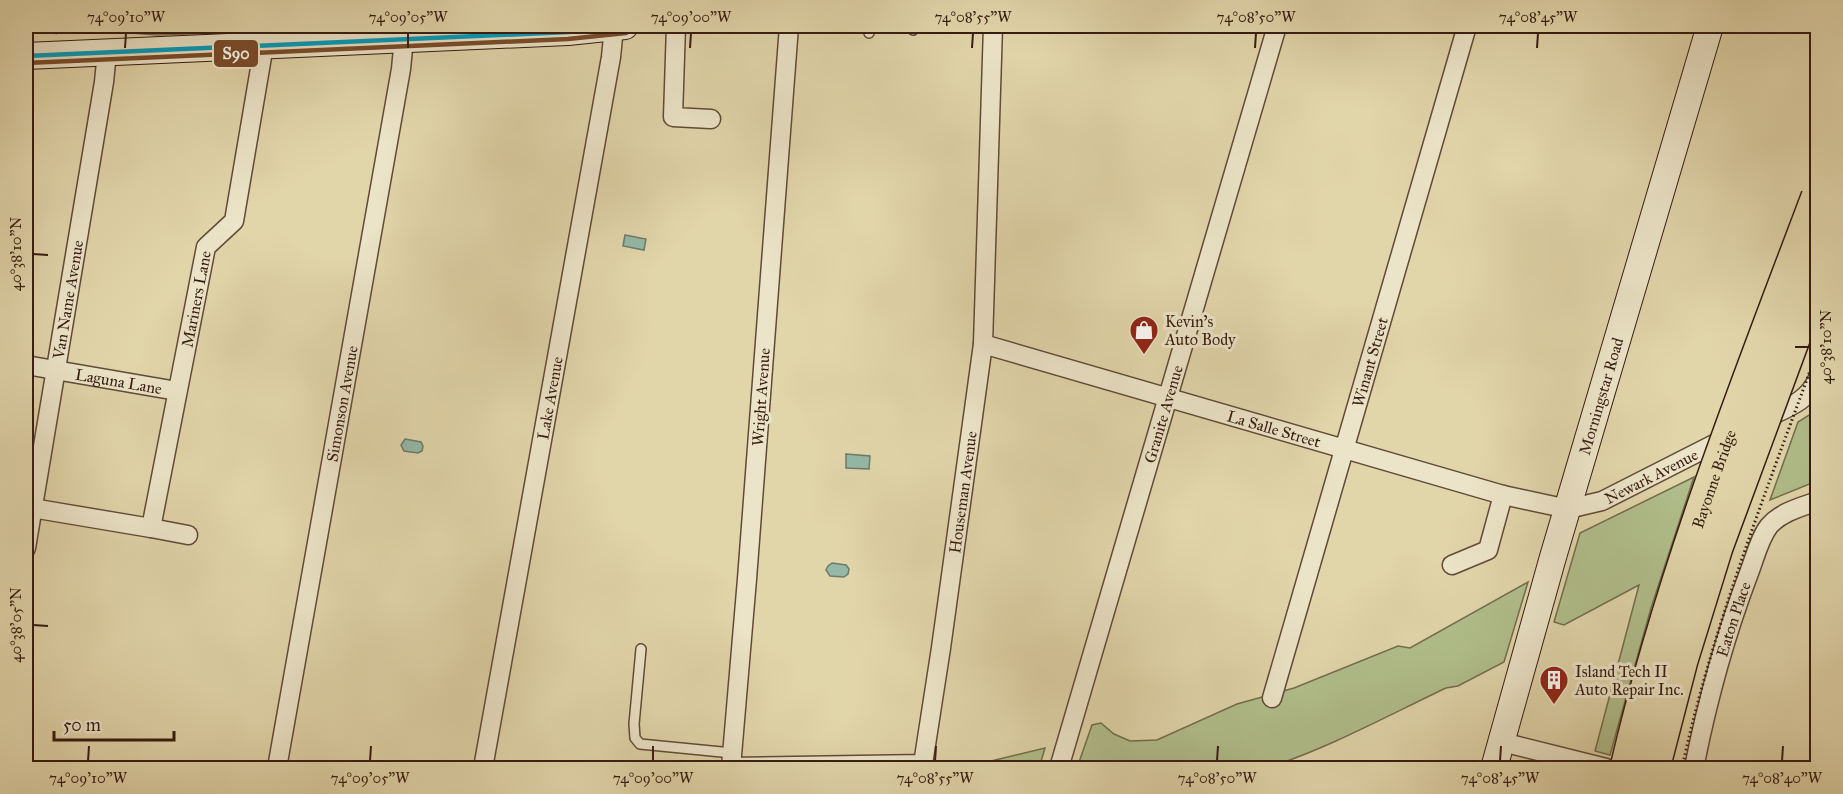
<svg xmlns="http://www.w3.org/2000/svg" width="1843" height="794" font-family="'IM FELL Great Primer',serif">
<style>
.green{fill:#b0be8b;stroke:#736d4e;stroke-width:1.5}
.water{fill:#94b9a7;stroke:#6e7a6b;stroke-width:1.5}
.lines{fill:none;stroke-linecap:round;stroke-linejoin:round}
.lane-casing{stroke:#614a38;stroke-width:12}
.street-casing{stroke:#614a38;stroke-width:21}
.secondary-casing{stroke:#361c12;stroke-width:28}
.path{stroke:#361c12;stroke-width:3;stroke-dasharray:1.5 3;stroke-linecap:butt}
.lane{stroke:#ece4c8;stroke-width:9}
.street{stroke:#ece4c8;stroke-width:18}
.secondary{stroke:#ece4c8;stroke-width:26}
.highway-bridge-casing{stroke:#361c12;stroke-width:36;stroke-linecap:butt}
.path-bridge{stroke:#361c12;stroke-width:3;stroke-dasharray:1.5 3;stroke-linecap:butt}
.highway-bridge{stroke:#e1d5aa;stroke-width:33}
.bus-1-casing{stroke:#ece4c8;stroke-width:9}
.bus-2-casing{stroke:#ece4c8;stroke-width:9}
.bus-1{stroke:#059bbb;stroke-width:4.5}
.bus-2{stroke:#7a4b2a;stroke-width:4.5}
.ticks{fill:none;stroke:#361c12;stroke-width:2}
.labels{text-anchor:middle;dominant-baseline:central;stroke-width:6;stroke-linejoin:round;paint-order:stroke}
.street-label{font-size:16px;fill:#361c12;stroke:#ece4c8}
.poi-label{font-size:16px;fill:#361c12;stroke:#ece4c8;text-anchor:start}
.line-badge{stroke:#ece4c8;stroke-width:2}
.badge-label{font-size:16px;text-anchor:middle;font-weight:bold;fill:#fff}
.neatline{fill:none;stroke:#361c12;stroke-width:2}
.ticks-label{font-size:15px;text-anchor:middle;fill:#361c12}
</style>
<rect width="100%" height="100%" fill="#e1d5aa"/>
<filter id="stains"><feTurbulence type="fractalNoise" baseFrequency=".00333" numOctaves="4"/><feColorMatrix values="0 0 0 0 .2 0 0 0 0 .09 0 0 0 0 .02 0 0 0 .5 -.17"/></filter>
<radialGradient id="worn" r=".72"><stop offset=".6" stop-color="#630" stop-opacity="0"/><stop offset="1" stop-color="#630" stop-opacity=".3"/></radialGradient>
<path class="green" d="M126,26h116v6l-85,3 -41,-3z
M1817,410v71l-47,19 28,-78z
M1694,477l-43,131 -41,147 -15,-4 44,-166 -75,40 -10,-3 26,-89z
M1528,582l-24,80 -46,24 -12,2c-59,28 -117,60 -179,80h-190l15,-43 9,-2 13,11 16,7 27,-1 80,-36 57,-16 104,-42 12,2z
M1045,748l-6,20h-77z"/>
<path class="water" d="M625,235l21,4 -2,11 -21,-4z
M405,439l16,3 2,4 -1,5 -4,2 -14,-2 -3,-6z
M846,454l24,2 -1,13 -23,-1z
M832,563l14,2 3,4 -1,5 -4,3 -14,-1 -4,-6 2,-4z"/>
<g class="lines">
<g class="lane-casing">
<path id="lane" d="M913,30l1,-4
M869,33v-7
M26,455l15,3
M641,649l-7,75 1,14 5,6 92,9"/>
</g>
<g class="street-casing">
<g id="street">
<path d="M676,26l-3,91 38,2"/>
<path id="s1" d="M789,26l-42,553 -16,188 192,-3 18,-116 42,-304 10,-318"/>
<path id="s2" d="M983,344l520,151 65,14 34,-8 126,-64"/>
<path id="s3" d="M26,365l151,26"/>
<path d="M1764,419c22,-11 44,-17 54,-41"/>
<path id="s4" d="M32,508l119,20 55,-281 28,-26 30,-176"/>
<path d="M151,528l37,7"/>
<path id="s5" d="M26,548l78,-466 3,-30"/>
<path d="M1452,565l36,-15 15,-55"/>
<path id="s6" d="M1272,698l195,-672"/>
<path d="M1502,742l104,26"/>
<path id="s7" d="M277,768l124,-699 3,-31"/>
<path id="s8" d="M483,768l128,-711 3,-30"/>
<path id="s9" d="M1059,768l218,-742"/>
<path id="s10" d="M1694,768c13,-66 31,-132 55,-195 6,-15 10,-34 20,-47 12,-14 32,-19 49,-25"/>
</g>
</g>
<g class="secondary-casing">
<g id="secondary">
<path d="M26,56l542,-24 57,-6"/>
<path id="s11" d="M1494,768l59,-211 157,-531"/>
</g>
</g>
<path class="path" d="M52,26l5,8
M26,28l18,-2"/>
<use href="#lane" class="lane"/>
<use href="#street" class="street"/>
<use href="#secondary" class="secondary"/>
<g class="highway-bridge-casing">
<g id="highway-bridge">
<path id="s12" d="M1627,768c46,-197 120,-382 191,-571"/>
<path d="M1653,768l28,-108 35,-113 102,-276"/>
</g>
</g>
<path class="path-bridge" d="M1682,768c31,-144 86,-281 136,-419"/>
<use href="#highway-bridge" class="highway-bridge"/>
<g class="bus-1-casing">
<path id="bus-1" d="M26,56l542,-24 57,-6"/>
</g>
<g class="bus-2-casing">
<path id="bus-2" d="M26,63l542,-24 58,-6"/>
</g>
<use href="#bus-1" class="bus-1"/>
<use href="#bus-2" class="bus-2"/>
</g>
<path class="ticks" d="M125,48l1,-15M408,48v-15M690,48l1,-15M972,48l1,-15M1255,48l1,-15M1537,48l1,-15M33,254l15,1M1795,347h15M33,625l15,1M88,761l1,-15M370,761l1,-15M653,761v-15M935,761l1,-15M1217,761l1,-15M1500,761l1,-15M1782,761l1,-15"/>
<defs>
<g id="shop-pin" transform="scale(1.5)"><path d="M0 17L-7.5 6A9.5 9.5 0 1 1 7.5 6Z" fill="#8f2418" stroke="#ece4c8"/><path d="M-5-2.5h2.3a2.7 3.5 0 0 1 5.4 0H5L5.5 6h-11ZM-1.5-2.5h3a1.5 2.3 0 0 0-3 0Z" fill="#fff"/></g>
<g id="building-pin" transform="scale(1.5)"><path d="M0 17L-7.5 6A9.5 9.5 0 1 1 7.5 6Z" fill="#8f2418" stroke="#ece4c8"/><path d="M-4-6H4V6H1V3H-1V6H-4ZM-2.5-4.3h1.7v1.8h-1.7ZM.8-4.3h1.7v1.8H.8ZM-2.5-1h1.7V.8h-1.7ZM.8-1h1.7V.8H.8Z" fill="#fff"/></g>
</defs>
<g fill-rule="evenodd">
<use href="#shop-pin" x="1144" y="330"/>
<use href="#building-pin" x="1554" y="680"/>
</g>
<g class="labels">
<g class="street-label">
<text stroke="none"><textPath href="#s4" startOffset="354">Mariners Lane</textPath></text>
<text stroke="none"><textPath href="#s5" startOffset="252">Van Name Avenue</textPath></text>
<text stroke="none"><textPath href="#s6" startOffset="350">Winant Street</textPath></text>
<text stroke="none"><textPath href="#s3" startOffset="94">Laguna Lane</textPath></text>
<text transform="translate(761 397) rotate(-86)">Wright Avenue</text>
<text stroke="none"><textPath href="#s11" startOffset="387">Morningstar Road</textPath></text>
<text stroke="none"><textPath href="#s8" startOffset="376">Lake Avenue</textPath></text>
<text stroke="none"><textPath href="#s7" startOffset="370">Simonson Avenue</textPath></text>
<text stroke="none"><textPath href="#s9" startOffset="369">Granite Avenue</textPath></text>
<text stroke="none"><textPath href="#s2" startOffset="303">La Salle Street</textPath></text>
<text stroke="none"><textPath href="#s2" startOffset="698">Newark Avenue</textPath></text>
<text stroke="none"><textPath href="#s12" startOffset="302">Bayonne Bridge</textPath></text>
<text stroke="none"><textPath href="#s1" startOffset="1210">Houseman Avenue</textPath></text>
<text stroke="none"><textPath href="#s10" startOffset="154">Eaton Place</textPath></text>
</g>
<g class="poi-label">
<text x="1165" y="321">Kevin’s<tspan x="1165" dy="18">Auto Body</tspan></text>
<text x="1575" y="671">Island Tech II<tspan x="1575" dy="18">Auto Repair Inc.</tspan></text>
</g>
</g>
<rect class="line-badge" x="213" y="39" width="46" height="29" rx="6" fill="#7a4b2a"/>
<g class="badge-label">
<text x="236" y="59">S90</text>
</g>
<rect width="1843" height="794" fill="none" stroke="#e1d5aa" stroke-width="66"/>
<path d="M54 731v9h120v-9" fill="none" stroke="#361c12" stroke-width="3"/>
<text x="63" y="731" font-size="18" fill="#361c12" stroke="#ece4c8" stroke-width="4.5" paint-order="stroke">50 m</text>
<rect x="33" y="33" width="1777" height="728" class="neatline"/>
<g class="ticks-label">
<text x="126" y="22">74°09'10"W</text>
<text x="408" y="22">74°09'05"W</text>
<text x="691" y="22">74°09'00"W</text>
<text x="973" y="22">74°08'55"W</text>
<text x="1256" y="22">74°08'50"W</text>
<text x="1538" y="22">74°08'45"W</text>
<text transform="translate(16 254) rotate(-90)" y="5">40°38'10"N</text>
<text transform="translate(1826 347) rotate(-90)" y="5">40°38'10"N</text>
<text transform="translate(16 625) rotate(-90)" y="5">40°38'05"N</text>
<text x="88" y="783">74°09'10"W</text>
<text x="370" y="783">74°09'05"W</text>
<text x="653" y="783">74°09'00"W</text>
<text x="935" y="783">74°08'55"W</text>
<text x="1217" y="783">74°08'50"W</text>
<text x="1500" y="783">74°08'45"W</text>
<text x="1782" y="783">74°08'40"W</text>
</g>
<rect width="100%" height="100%" filter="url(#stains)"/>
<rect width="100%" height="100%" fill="url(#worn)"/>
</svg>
